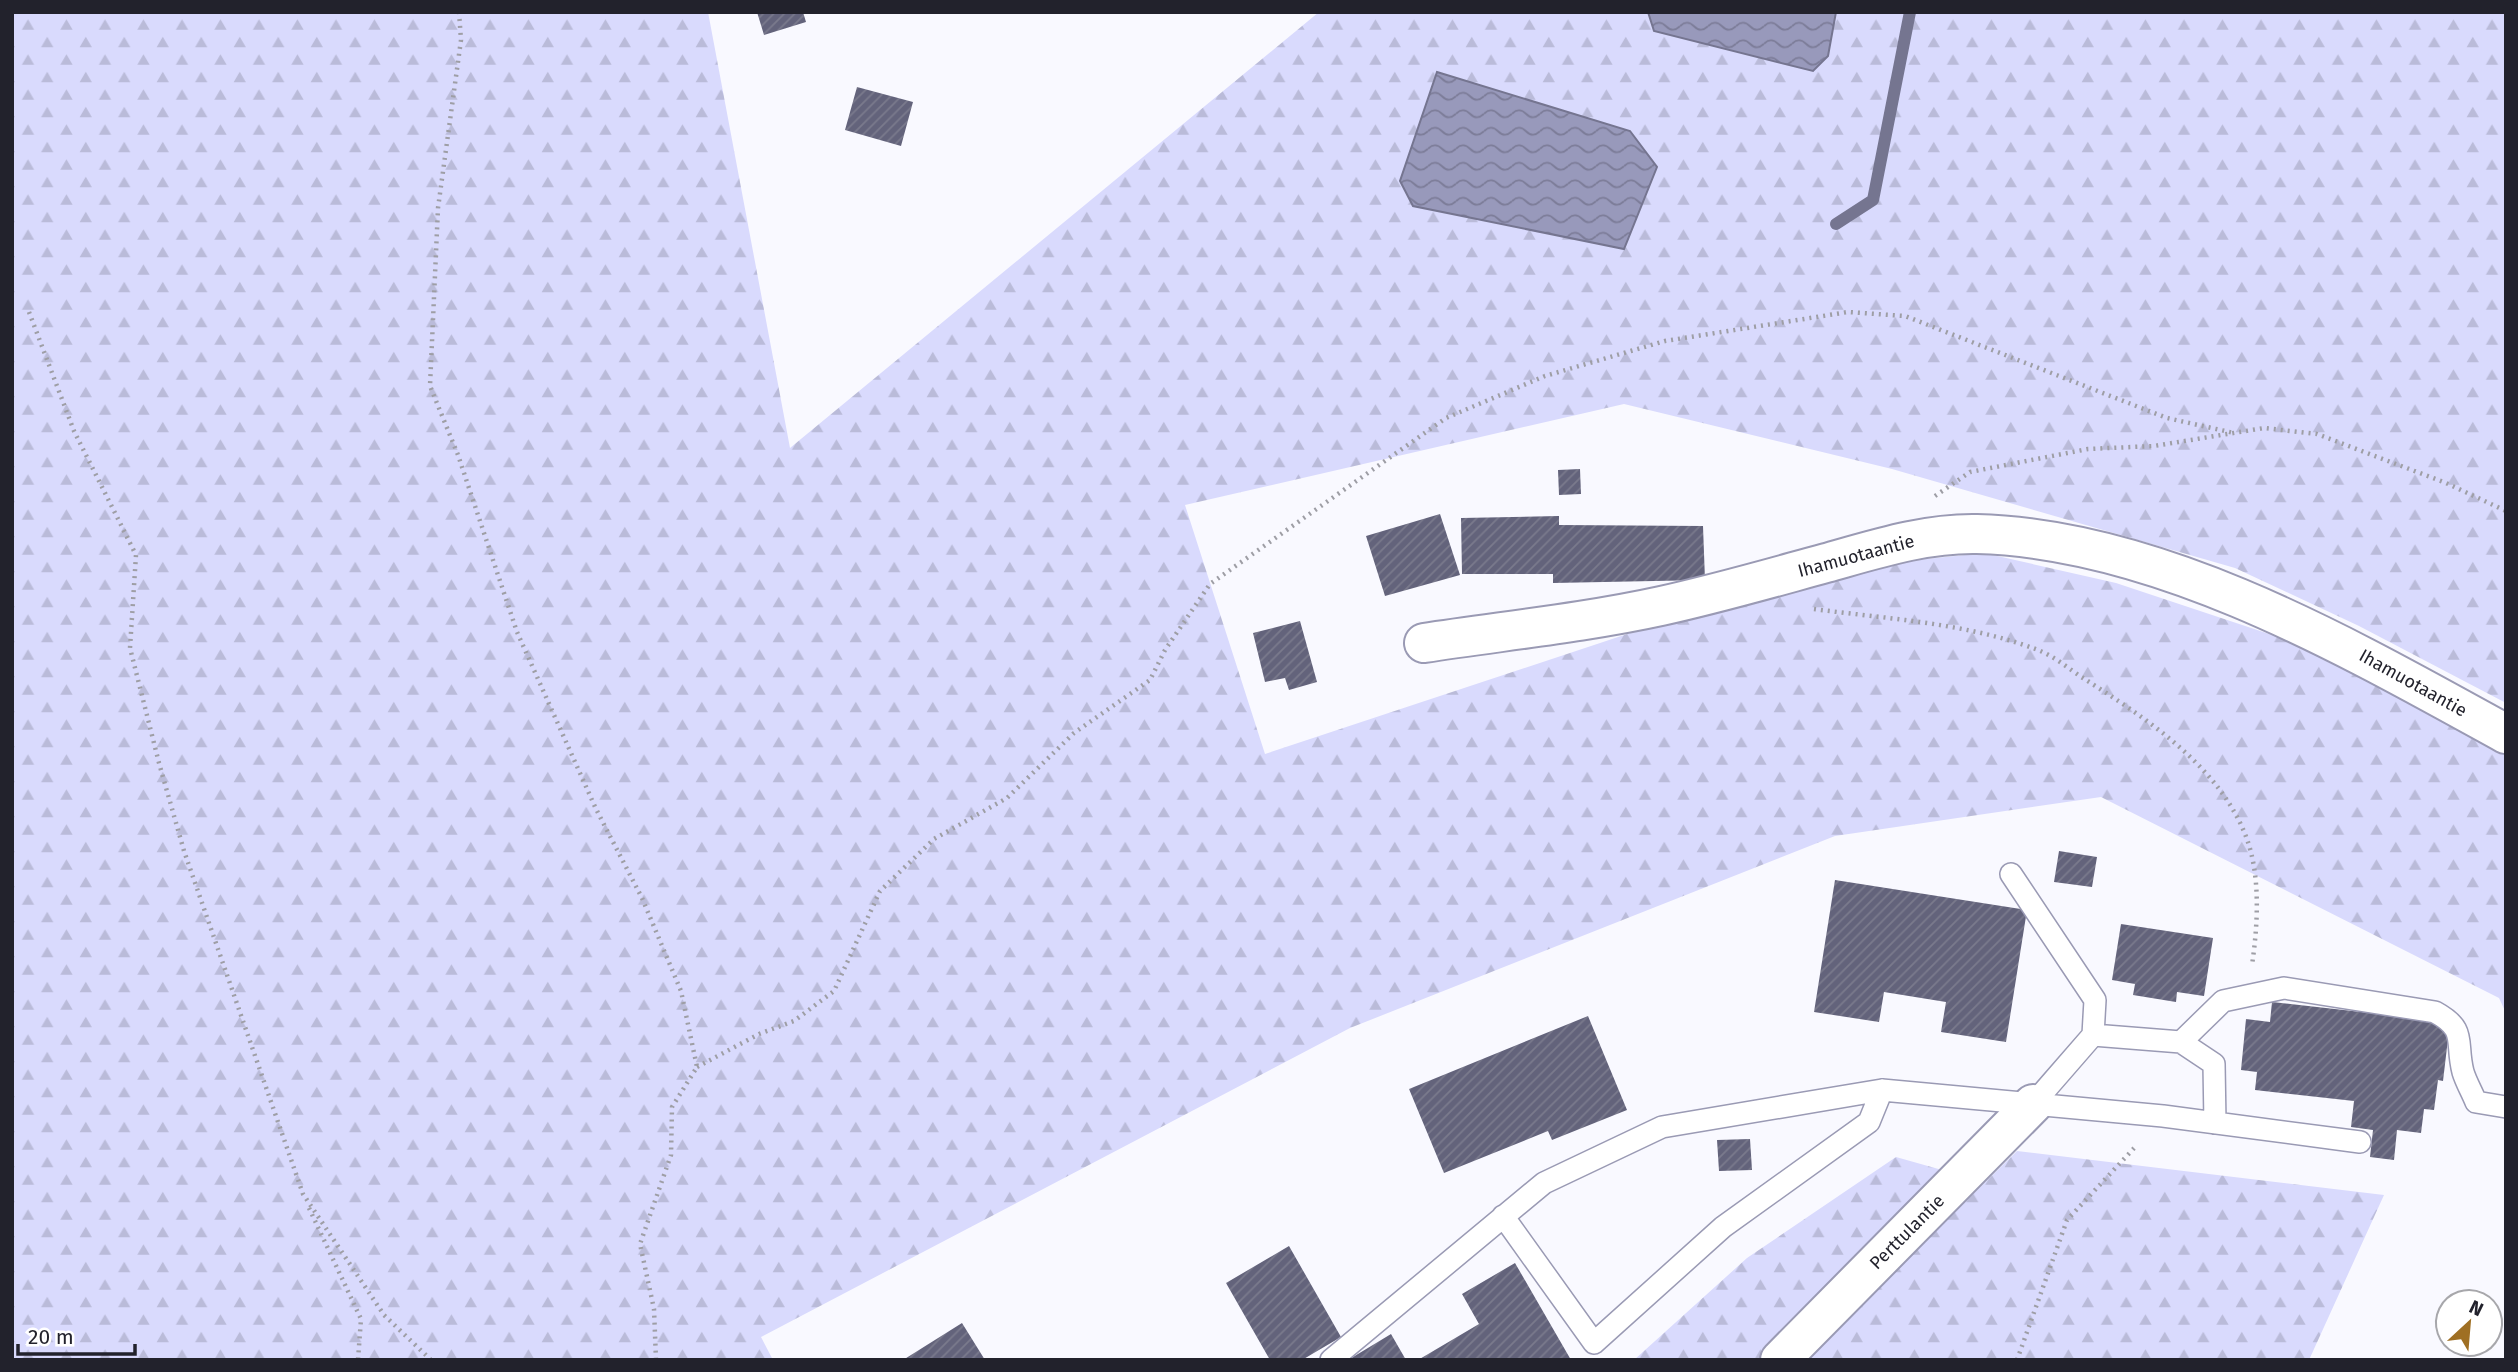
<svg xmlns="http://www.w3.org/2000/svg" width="2518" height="1372" font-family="'Fira Sans',sans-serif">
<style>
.forest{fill:url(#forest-firs)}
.water{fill:url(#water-waves);stroke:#757590;stroke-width:2}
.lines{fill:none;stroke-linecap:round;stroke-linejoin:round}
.stream{stroke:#757590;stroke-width:12}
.building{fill:url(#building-hatch)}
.service-casing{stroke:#9a9ab4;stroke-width:24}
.minor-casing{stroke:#9a9ab4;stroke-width:42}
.path{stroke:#9e9ea5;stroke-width:4.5;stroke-dasharray:2 5;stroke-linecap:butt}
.service{stroke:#fff;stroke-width:21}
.minor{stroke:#fff;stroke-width:38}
.labels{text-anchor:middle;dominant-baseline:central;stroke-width:7;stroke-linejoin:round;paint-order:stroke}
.street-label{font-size:18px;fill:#22222c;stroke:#fff}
</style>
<defs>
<pattern id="forest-firs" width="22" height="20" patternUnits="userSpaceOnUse" patternTransform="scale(1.75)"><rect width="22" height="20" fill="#d9dafd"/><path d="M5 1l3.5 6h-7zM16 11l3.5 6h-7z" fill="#babbd9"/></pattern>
<pattern id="water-waves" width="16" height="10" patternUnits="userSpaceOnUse" patternTransform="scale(1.75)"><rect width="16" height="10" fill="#9899bb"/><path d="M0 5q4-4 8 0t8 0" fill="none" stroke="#7c7c98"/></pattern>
<pattern id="building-hatch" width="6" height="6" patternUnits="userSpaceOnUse" patternTransform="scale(1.75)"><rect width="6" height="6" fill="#63637b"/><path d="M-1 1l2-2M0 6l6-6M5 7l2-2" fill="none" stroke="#7a7a8c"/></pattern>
</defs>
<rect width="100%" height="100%" fill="#f9f9ff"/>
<path class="forest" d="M12,12h696l82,436 529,-436h1187v691l-147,-77 -124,-58 -343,-99 -268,-65 -439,101 80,249 555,-184 164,-17 132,30 207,69 183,101v260l-7,-15 -398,-201 -266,39 -485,192 -589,309 12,23h-761z
M2017,1151l367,44 -75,165h-505z
M1896,1157l46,13 -183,190h-125l113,-102z"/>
<path class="water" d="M1648,12h188l-8,44 -15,15 -159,-40z
M1437,72l193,59 27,36 -33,82 -211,-43 -13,-25z"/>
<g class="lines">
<path class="stream" d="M1836,224l37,-24 37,-188"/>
</g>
<path class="building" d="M757,12h46l3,10 -42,13z
M857,87l56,15 -12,44 -56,-16z
M1580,469l1,25 -22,1 -1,-25z
M1440,514l20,61 -75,21 -19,-60z
M1559,516v9l144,1 2,54 -152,3v-9h-91l-1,-56z
M1300,621l17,61 -28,8 -4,-12 -20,4 -12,-49z
M2059,851l38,6 -5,30 -38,-5z
M1835,880l192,30 -21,132 -65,-10 5,-30 -62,-10 -5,30 -65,-10z
M2121,924l92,14 -9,58 -27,-4 -1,10 -43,-7 2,-11 -23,-4z
M2272,1002l178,20 -7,59 -5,-1 -4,30 -10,-1 -3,24 -24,-3 -3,30 -24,-3 3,-27 -22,-3 3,-26 -99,-11 2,-18 -16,-2 5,-51 24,3z
M1588,1016l39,94 -75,30 -4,-9 -104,42 -35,-84z
M1750,1139l2,31 -33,1 -2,-31z
M1289,1246l52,91 -39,23h-32l-44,-77z
M1515,1263l56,97h-153l61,-36 -17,-30z
M962,1323l23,37h-82z
M1391,1334l15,26h-58z"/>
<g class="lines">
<g class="service-casing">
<path id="service" d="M2011,874l84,126 -2,35 -60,69
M2093,1035l88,7 33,22 1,59
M2181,1042l42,-41 61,-13 151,24c33,18 20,29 28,60 3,10 9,20 13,30l30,5
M1503,1216l91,127 129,-116 146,-105 13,-32
M1331,1360l213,-177 118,-56 220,-37 281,26 197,26"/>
</g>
<g class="minor-casing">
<path id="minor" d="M1424,643c78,-12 159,-20 237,-37 55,-12 110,-28 165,-43 50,-14 99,-30 151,-29 184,5 371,113 529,200
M1780,1360l253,-256"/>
</g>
<path class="path" d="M459,12l2,28 -23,168 -8,178 28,69 59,177 79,177 46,89 39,93 16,76 -25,40 -1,48 -31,89 14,65 2,51
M29,312l45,119 62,124 -6,93 29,115 25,88 119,343 81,121 47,45
M1935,496l35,-24 118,-23 66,-3 110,-18 53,6 129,49 60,28
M1814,609c74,10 154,14 224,41 16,6 31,19 45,28 61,39 134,86 162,156 16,39 13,90 7,131
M697,1067l62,-33 35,-13 40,-30 46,-100 54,-52 73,-41 67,-65 76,-53 15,-30 45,-66 236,-166 99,-42 120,-35 183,-29 57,4 262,102 67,15
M309,1208l52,111 -3,41
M2017,1360l50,-140 70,-75"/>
<use href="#service" class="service"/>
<use href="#minor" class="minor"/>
</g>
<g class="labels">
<g class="street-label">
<text transform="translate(1856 556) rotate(-15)">Ihamuotaantie</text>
<text transform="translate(2413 683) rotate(29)">Ihamuotaantie</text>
<text transform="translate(1907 1232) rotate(-45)">Perttulantie</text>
</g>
</g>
<rect width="2518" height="1372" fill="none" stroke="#22222c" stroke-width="28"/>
<g transform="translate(2469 1323) rotate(26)"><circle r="33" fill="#ffffff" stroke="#a7a7ab" stroke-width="2"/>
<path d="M0-5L12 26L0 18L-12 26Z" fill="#9f6f23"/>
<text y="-10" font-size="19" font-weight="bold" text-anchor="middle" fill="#22222c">N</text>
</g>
<path d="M18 1344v10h117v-10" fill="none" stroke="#22222c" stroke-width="3.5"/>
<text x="28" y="1344" font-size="21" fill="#22222c" stroke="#ffffff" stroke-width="5" paint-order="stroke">20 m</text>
</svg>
